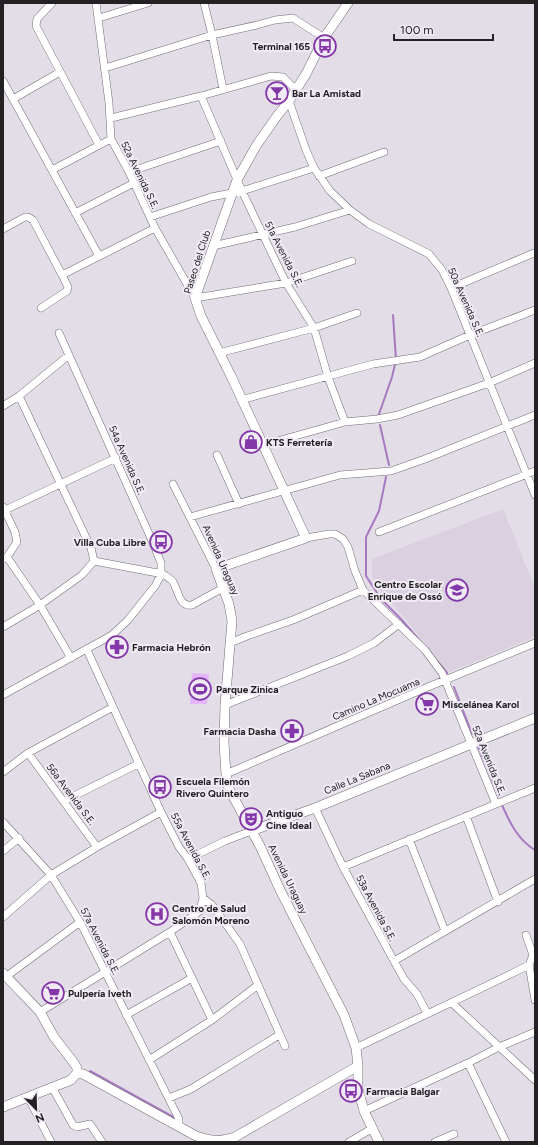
<svg xmlns="http://www.w3.org/2000/svg" width="538" height="1145" font-family="Figtree,sans-serif">
<style>
.built{fill:#dad0e0}
.garden{fill:#e4b7fd}
.lines{fill:none;stroke-linecap:round;stroke-linejoin:round}
.stream{stroke:#a879c1;stroke-width:2}
.minor-casing{stroke:#726c75;stroke-width:8}
.tertiary-casing{stroke:#726c75;stroke-width:10}
.minor{stroke:#fff;stroke-width:7}
.tertiary{stroke:#fff;stroke-width:9}
.labels{text-anchor:middle;dominant-baseline:central;stroke-width:4;stroke-linejoin:round;paint-order:stroke}
.poi-label{font-size:10px;font-weight:bold;fill:#232124;stroke:#f0eaf4;text-anchor:start}
.street-label{font-size:10px;fill:#232124;stroke:#f0eaf4}
</style>
<rect width="100%" height="100%" fill="#e3dde7"/>
<path class="built" d="M503,509l32,79v49l-88,36 -42,-55 -24,-25 -9,-17v-17z"/>
<path class="garden" d="M192,673l17,1 -2,30h-17z"/>
<g class="lines">
<path class="stream" d="M378,417l14,-40 4,-17 -3,-45
M380,425l9,40
M386,477l-7,34 -13,26v39l15,23 20,20 20,23
M438,662l9,11
M454,687l18,47
M478,746l21,50
M502,805c8,18 16,35 33,45
M90,1071l85,47"/>
<g class="minor-casing">
<path id="minor" d="M52,3l-15,16 -1,7 63,119
M96,3l13,100 2,36 18,33 26,56 40,70 91,-15 66,-22
M204,3l8,32 11,54
M99,18l49,-15
M105,68l107,-33 45,-10 18,-5 18,-2 31,20
M3,81l96,175
M201,96l41,95 44,92 28,45 14,49 17,45
M13,99l47,-27
M289,101l17,49 8,18 16,23 20,19 19,14 60,30 13,16 9,18 84,207
M111,118l90,-22 70,-20 12,1 13,13
M52,170l59,-31
M129,172l92,-31
M319,176l65,-24
M75,213l59,-30
M150,217l61,-20 31,-6 72,-23
M3,229l22,-12h3l5,3 29,55
M213,246l82,-19 55,-17
M451,288l83,-35
M41,308l26,-17 1,-4 -6,-12 93,-47
M219,353l95,-25 43,-15
M241,400l132,-36 47,-7 50,-22 65,-25
M3,406l16,-10 50,-41
M263,445l82,-23 32,-3 21,-4 91,-32 46,-20
M217,455l22,49
M173,484l43,85
M3,507l12,25 2,10 -10,15 -4,2
M5,510l111,-52
M190,517l150,-42 51,-4 34,-12 110,-44
M379,532l156,-61
M306,538l23,-4h6l8,5 5,8 7,24 8,19 62,60 17,23 54,131
M7,557l33,48 31,53
M94,561l69,13c4,3 8,5 10,8 6,10 6,25 19,23l31,-17
M3,627l37,-22 42,-30 12,-14 -3,-13 -72,-152
M230,643l17,-7 46,-16 70,-30
M87,650l74,162 18,35 9,12 13,24 2,15 9,7 28,39 45,102
M3,695l109,-60 16,-15 27,-34 6,-11v-12l-7,-18 -95,-212
M225,705l123,-49 26,-13 25,-19
M28,753l69,94
M3,772l25,-19 85,-46
M226,774l202,-87 107,-44
M64,801l74,-37
M315,808l28,59 51,94 10,18 13,15 10,19
M466,816l32,86
M3,822l48,53 29,47 99,197v7
M409,839l36,92
M3,851l16,-13
M188,859l37,-18 26,-10
M343,867l192,-79
M3,917l48,-42 46,-28 64,-35
M170,932l42,88
M526,935l7,20 -4,10 6,35
M394,961l141,-82
M7,976l73,-54
M452,1003l83,77
M40,1012l130,-80 30,-21 3,-13
M126,1015l66,-37
M356,1048c57,-28 115,-54 173,-83
M149,1060l63,-40 46,-35
M468,1063l38,79
M52,1087l21,38 4,2 13,-3 12,18
M28,1097l23,45
M169,1098l22,-9 88,-54
M364,1111l104,-48 31,-16 36,-15
M349,1142l24,-14
M435,1142l19,-8"/>
</g>
<g class="tertiary-casing">
<path id="tertiary" d="M348,3l-24,35 -18,36 -17,27 -12,15 -21,30 -19,34 -42,118 6,18 31,62 74,160 -90,31 13,35 3,17 -7,84 -1,38 2,31 3,15 31,57 21,46 63,123 12,33 2,18v23l6,22 15,31
M251,831l64,-23 220,-90
M3,973l37,39 14,25 20,26 3,5v5l-6,7 -68,27
M77,1073l6,1 113,62c16,5 23,6 39,1l123,-71"/>
</g>
<use href="#minor" class="minor"/>
<use href="#tertiary" class="tertiary"/>
</g>
<defs>
<g id="bus-ring" transform="scale(1.15)"><circle r="9.5" fill="#f0eaf4" stroke="#8437a8" stroke-width="1.5"/><path d="M-5-6H5V4H4V6H2V4H-2V6H-4V4H-5ZM-3.5-4V0h7V-4ZM-3.5 1.2v1.5H-2V1.2ZM2 1.2v1.5H3.5V1.2Z" fill="#8437a8"/></g>
<g id="bar-ring" transform="scale(1.15)"><circle r="9.5" fill="#f0eaf4" stroke="#8437a8" stroke-width="1.5"/><path d="M-6-5H6L.8 .8V4.5H3.5V6h-7V4.5H-.8V.8Z" fill="#8437a8"/></g>
<g id="shop-ring" transform="scale(1.15)"><circle r="9.5" fill="#f0eaf4" stroke="#8437a8" stroke-width="1.5"/><path d="M-5-2.5h2.3a2.7 3.5 0 0 1 5.4 0H5L5.5 6h-11ZM-1.5-2.5h3a1.5 2.3 0 0 0-3 0Z" fill="#8437a8"/></g>
<g id="school-ring" transform="scale(1.15)"><circle r="9.5" fill="#f0eaf4" stroke="#8437a8" stroke-width="1.5"/><path d="M0-5L7-2L0 1L-7-2ZM-4 1L0 2.5L4 1V4Q0 6-4 4Z" fill="#8437a8"/></g>
<g id="pharmacy-ring" transform="scale(1.15)"><circle r="9.5" fill="#f0eaf4" stroke="#8437a8" stroke-width="1.5"/><path d="M-2-6h4v4h4v4h-4v4h-4v-4h-4v-4h4Z" fill="#8437a8"/></g>
<g id="stadium-ring" transform="scale(1.15)"><circle r="9.5" fill="#f0eaf4" stroke="#8437a8" stroke-width="1.5"/><path d="M0-5a6.5 5 0 1 0 0 10a6.5 5 0 1 0 0-10ZM-3.5-1.8h7v3.6h-7Z" fill="#8437a8"/></g>
<g id="supermarket-ring" transform="scale(1.15)"><circle r="9.5" fill="#f0eaf4" stroke="#8437a8" stroke-width="1.5"/><path d="M-6-5.5h2.5l.6 2H6L4.5 2H-2.5L-4.4-4H-6ZM-1.5 3.2a1.3 1.3 0 1 0 .1 0ZM3 3.2a1.3 1.3 0 1 0 .1 0Z" fill="#8437a8"/></g>
<g id="theatre-ring" transform="scale(1.15)"><circle r="9.5" fill="#f0eaf4" stroke="#8437a8" stroke-width="1.5"/><path d="M-5-5.5Q0-4 5-5.5V0Q5 5 0 6Q-5 5-5 0ZM-3.3-2.5H-1v1.5H-3.3ZM1-2.5H3.3v1.5H1ZM-2.8 1Q0 5.5 2.8 1Z" fill="#8437a8"/></g>
<g id="hospital-ring" transform="scale(1.15)"><circle r="9.5" fill="#f0eaf4" stroke="#8437a8" stroke-width="1.5"/><path d="M-5-5h3v3.5h4V-5h3V5h-3V1.5h-4V5h-3Z" fill="#8437a8"/></g>
</defs>
<g fill-rule="evenodd">
<use href="#bus-ring" x="325" y="46"/>
<use href="#bar-ring" x="277" y="93"/>
<use href="#shop-ring" x="251" y="442"/>
<use href="#bus-ring" x="161" y="542"/>
<use href="#school-ring" x="457" y="590"/>
<use href="#pharmacy-ring" x="117" y="647"/>
<use href="#stadium-ring" x="200" y="689"/>
<use href="#supermarket-ring" x="427" y="704"/>
<use href="#pharmacy-ring" x="292" y="731"/>
<use href="#bus-ring" x="160" y="787"/>
<use href="#theatre-ring" x="251" y="819"/>
<use href="#hospital-ring" x="157" y="914"/>
<use href="#supermarket-ring" x="53" y="993"/>
<use href="#bus-ring" x="351" y="1091"/>
</g>
<g class="labels">
<g class="poi-label">
<text x="310" y="46" text-anchor="end">Terminal 165</text>
<text x="292" y="93">Bar La Amistad</text>
<text x="266" y="442">KTS Ferretería</text>
<text x="146" y="542" text-anchor="end">Villa Cuba Libre</text>
<text x="442" y="584" text-anchor="end">Centro Escolar<tspan x="442" dy="12">Enrique de Ossó</tspan></text>
<text x="132" y="647">Farmacia Hebrón</text>
<text x="216" y="689">Parque Zinica</text>
<text x="442" y="704">Miscelánea Karol</text>
<text x="276" y="731" text-anchor="end">Farmacia Dasha</text>
<text x="176" y="781">Escuela Filemón<tspan x="176" dy="12">Rivero Quintero</tspan></text>
<text x="266" y="813">Antiguo<tspan x="266" dy="12">Cine Ideal</tspan></text>
<text x="172" y="908">Centro de Salud<tspan x="172" dy="12">Salomón Moreno</tspan></text>
<text x="68" y="993">Pulpería Iveth</text>
<text x="366" y="1091">Farmacia Balgar</text>
</g>
<g class="street-label">
<text transform="translate(140 175) rotate(64)">52a Avenida S.E.</text>
<text transform="translate(284 254) rotate(63)">51a Avenida S.E.</text>
<text transform="translate(197 262) rotate(-72)">Paseo del Club</text>
<text transform="translate(466 302) rotate(66)">50a Avenida S.E.</text>
<text transform="translate(127 460) rotate(66)">54a Avenida S.E.</text>
<text transform="translate(221 560) rotate(66)">Avenida Uraguay</text>
<text transform="translate(376 699) rotate(-23)">Camino La Mocuama</text>
<text transform="translate(489 760) rotate(68)">52a Avenida S.E.</text>
<text transform="translate(357 778) rotate(-22)">Calle La Sabana</text>
<text transform="translate(71 794) rotate(53)">56a Avenida S.E.</text>
<text transform="translate(191 846) rotate(62)">55a Avenida S.E.</text>
<text transform="translate(288 879) rotate(64)">Avenida Uraguay</text>
<text transform="translate(376 908) rotate(62)">53a Avenida S.E.</text>
<text transform="translate(100 941) rotate(63)">57a Avenida S.E.</text>
</g>
</g>
<rect width="538" height="1145" fill="none" stroke="#232124" stroke-width="8"/>
<g transform="translate(36 1109) rotate(157)" stroke="#f0eaf4" stroke-width="3" paint-order="stroke">
<path d="M0-3L7 15L0 10L-7 15Z" fill="#232124"/>
<text y="-6" font-size="11" font-weight="bold" text-anchor="middle" fill="#232124">N</text>
</g>
<path d="M394 34v6h99v-6" fill="none" stroke="#232124" stroke-width="2"/>
<text x="400" y="34" font-size="12" fill="#232124" stroke="#f0eaf4" stroke-width="3" paint-order="stroke">100 m</text>
</svg>
